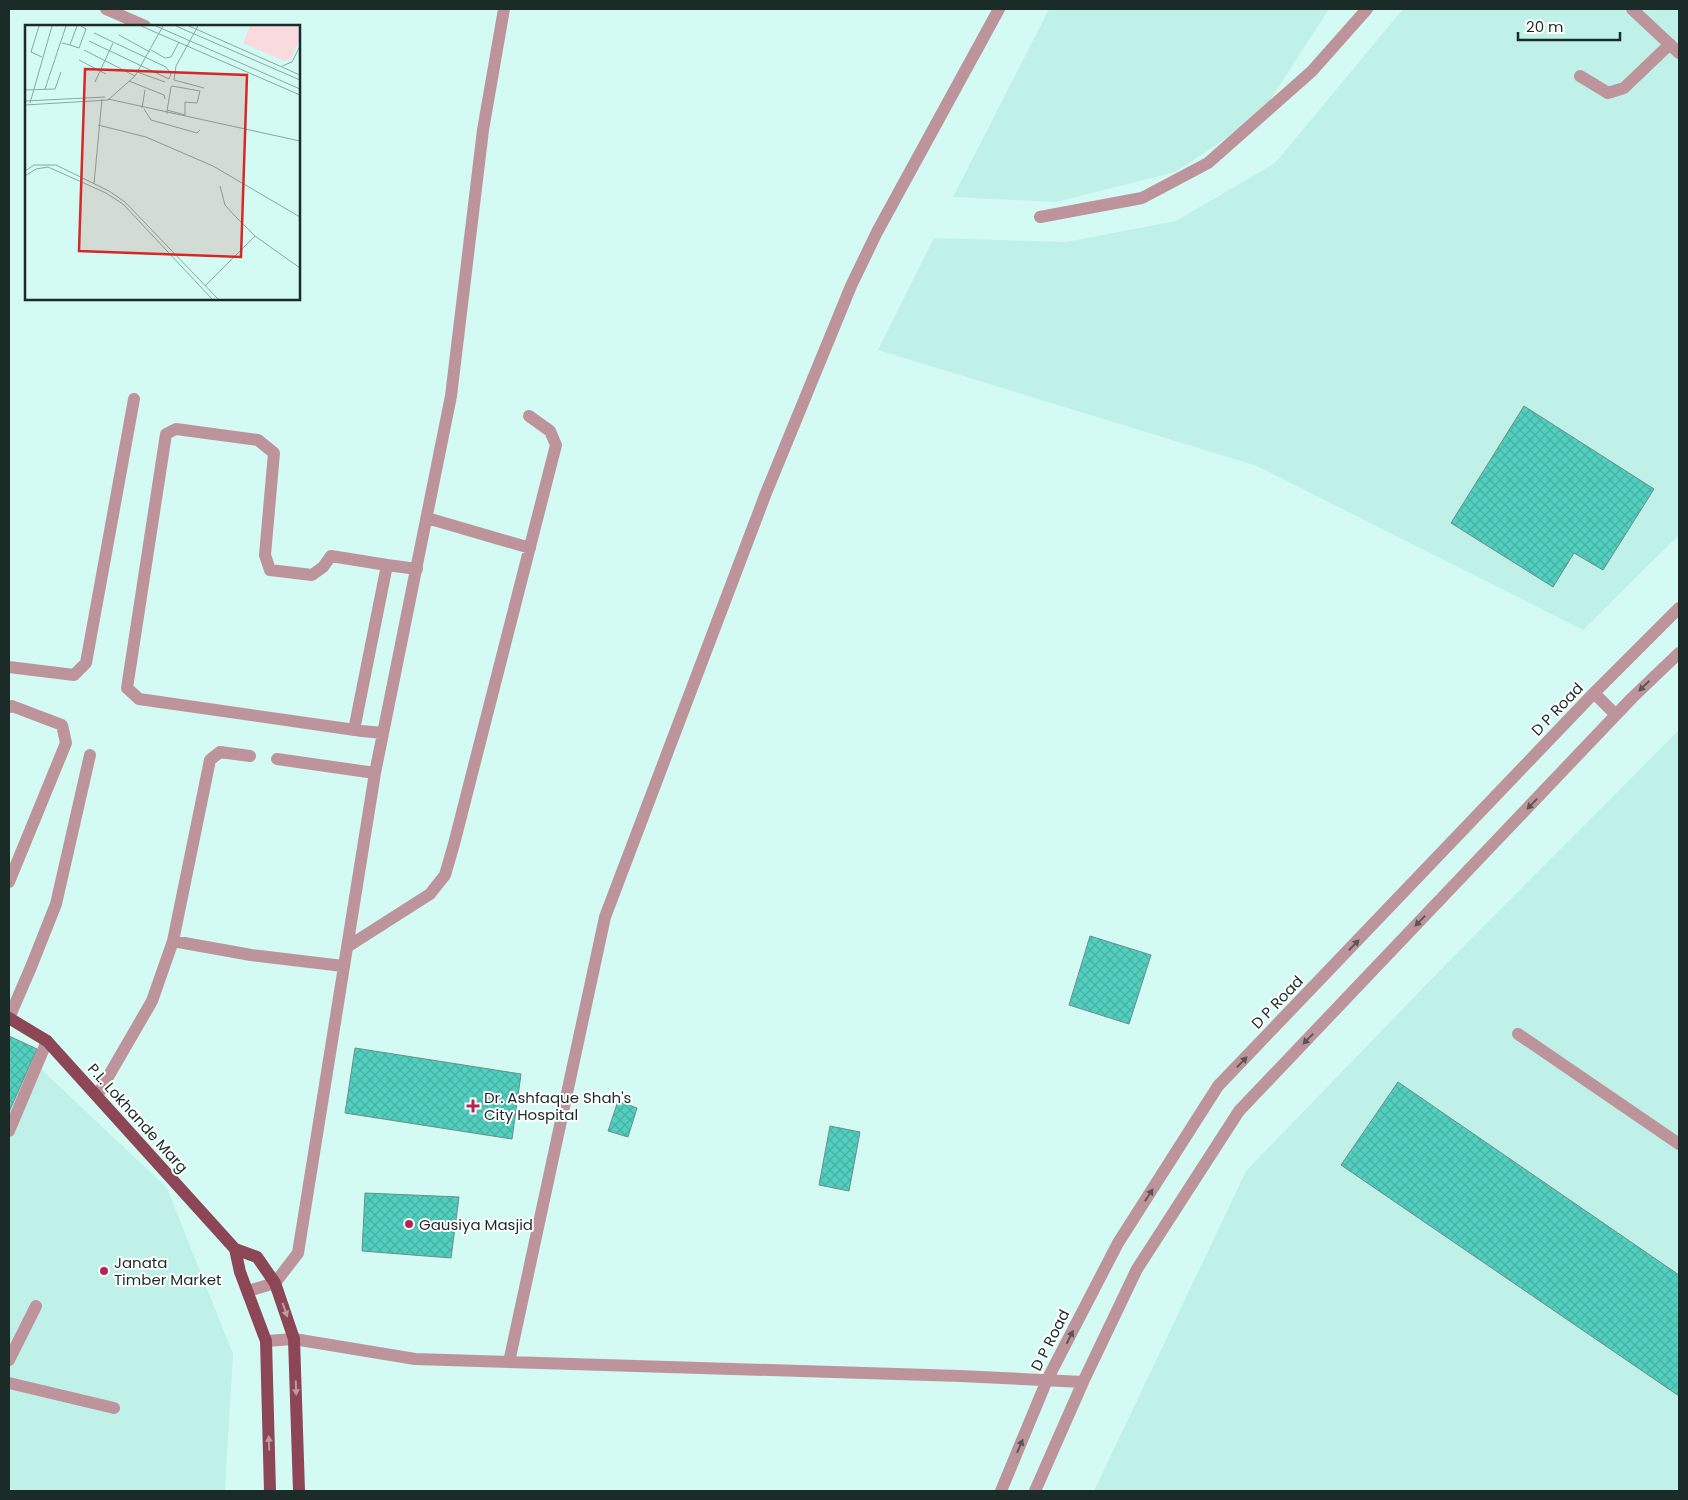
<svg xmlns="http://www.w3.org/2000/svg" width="1688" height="1500" font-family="Poppins,sans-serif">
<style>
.built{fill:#c0f1e8}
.building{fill:url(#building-cross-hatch);stroke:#6a8f89}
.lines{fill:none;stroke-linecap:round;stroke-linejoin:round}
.minor{stroke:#be949c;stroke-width:12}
.major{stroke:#8c4656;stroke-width:12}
.oneway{fill:#5c5556}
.oneway2{fill:#bf99a2}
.poi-dot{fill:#b42556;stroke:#fefefe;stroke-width:2}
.labels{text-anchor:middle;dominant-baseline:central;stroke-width:4;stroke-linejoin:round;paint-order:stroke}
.street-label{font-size:15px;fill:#1b2b28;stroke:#fefefe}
.poi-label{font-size:15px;fill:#1b2b28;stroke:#fefefe;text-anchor:start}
.inset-road{fill:none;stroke:#89a8a2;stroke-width:1}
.view{fill:#d62828;fill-opacity:0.15;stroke:#d62828;stroke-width:2.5}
.inset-edge{fill:none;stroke:#1b2b28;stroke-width:2.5}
</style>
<defs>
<pattern id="building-cross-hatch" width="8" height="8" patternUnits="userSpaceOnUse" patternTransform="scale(1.25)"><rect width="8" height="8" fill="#52cfbe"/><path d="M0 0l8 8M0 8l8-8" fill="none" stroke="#47b2a3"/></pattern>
</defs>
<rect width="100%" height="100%" fill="#d3fbf4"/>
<path class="built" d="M1049,9h280l-70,108 -84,55 -119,30 -103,-5z
M1403,9h276v526l-96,95 -326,-164 -379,-116 56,-112 132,4 110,-21 99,-58z
M1679,730v761h-585l152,-320 206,-213z
M9,1052l32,17 126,119 66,166 -8,137h-216z"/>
<path class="building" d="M1524,406l130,83 -51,81 -29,-17 -21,34 -102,-64z
M1090,936l61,19 -22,69 -60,-19z
M9,1036l28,13 -28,63z
M355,1048l166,26 -9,65 -167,-26z
M1398,1082l281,193v121l-338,-231z
M618,1101l19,7 -9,29 -20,-6z
M830,1126l30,6 -11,59 -30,-6z
M365,1193l94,4 -8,61 -89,-7z"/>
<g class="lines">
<path class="minor" d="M106,9l39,17
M1632,9l47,44
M1580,76l28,17 16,-5 46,-44
M1040,217l102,-19 66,-35 104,-92 55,-62
M427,518l103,30
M387,565l30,4
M9,667l65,8 12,-12 48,-264
M1594,693l22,22
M9,707l3,-1 50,19 4,18 -57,139
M354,730l33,-165 -56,-9 -8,11 -11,8 -42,-5 -5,-15 9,-102 -16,-13 -82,-11 -10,5 -39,254 12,11 223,32 21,2
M277,759l98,14
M173,941l78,14 92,11
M347,947l83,-53 15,-19 9,-31 102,-399 -6,-14 -21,-15
M9,1018l22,-51 25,-63 34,-149
M1518,1034l161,110
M97,1096l55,-95 21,-60 37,-181 10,-8 30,4
M9,1131l38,-90
M248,1291l27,-8 23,-30 77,-480 76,-377 32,-266 21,-121
M266,1341l28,-2 121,20 545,17 123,6
M9,1360l27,-54
M509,1362l96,-445 161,-424 85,-207 26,-54 122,-223
M9,1383l105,25
M1001,1491l46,-111 71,-137 100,-157 376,-393 85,-85
M1035,1491l48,-109 54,-113 102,-158 393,-413 47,-45"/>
<path class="major" d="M9,1018l38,23 188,208 22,8 18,26 19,56 5,152
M235,1249l5,23 26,69 4,150"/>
</g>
<defs><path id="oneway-solid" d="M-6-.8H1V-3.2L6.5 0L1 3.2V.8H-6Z" transform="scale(1.25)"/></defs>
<g class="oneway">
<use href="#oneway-solid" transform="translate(1644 686) rotate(136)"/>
<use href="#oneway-solid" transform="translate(1532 804) rotate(134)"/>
<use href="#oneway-solid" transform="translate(1420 921) rotate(134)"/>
<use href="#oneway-solid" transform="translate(1354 945) rotate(-46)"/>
<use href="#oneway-solid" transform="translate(1308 1039) rotate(134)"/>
<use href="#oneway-solid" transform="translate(1242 1062) rotate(-46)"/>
<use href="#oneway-solid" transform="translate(1149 1195) rotate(-57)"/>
<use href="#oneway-solid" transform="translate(1070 1337) rotate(-63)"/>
<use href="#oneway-solid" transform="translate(1020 1446) rotate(-67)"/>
</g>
<g class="oneway2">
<use href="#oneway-solid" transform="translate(285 1310) rotate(71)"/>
<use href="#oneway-solid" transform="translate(296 1388) rotate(88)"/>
<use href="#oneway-solid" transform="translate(269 1443) rotate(-92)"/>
</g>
<g class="poi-dot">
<path d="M470.5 1098.5h5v5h5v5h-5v5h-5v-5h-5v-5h5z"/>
<circle cx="409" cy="1224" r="5"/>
<circle cx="104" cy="1271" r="5"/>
</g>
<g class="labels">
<g class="street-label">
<text transform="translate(1557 709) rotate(-46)">D P Road</text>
<text transform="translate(1277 1002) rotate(-46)">D P Road</text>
<text transform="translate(138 1118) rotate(48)">P.L. Lokhande Marg</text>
<text transform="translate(1050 1340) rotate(-63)">D P Road</text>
</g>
<g class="poi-label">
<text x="484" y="1097">Dr. Ashfaque Shah's<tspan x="484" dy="17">City Hospital</tspan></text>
<text x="419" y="1224">Gausiya Masjid</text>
<text x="114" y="1262">Janata<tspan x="114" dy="17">Timber Market</tspan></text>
</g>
</g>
<g transform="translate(25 25)">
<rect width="275" height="275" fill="#d3fbf4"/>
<path d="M225,1h50v12l-9,21 -7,2 -41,-18z" fill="#f8dadf"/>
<path class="inset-road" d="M14,1l-8,26 11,5M116,1l159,69M131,1l144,63M151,1l124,54M164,1l111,49M173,1l-22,40 -2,14 30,8M94,10l31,17M64,16l80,38 2,-5 -5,-7 -72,-34M37,18l8,2 7,-19M45,20l9,3 7,-19 -5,-3M59,25l51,26M126,25l14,8 6,-1 8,-15M54,35l27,14M257,41l10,-4 8,-16M112,47l28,10M104,56l35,14 1,4M70,57l18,-39M20,64l21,-63M0,65l30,-1 6,-17M83,74l192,42M0,76l80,-4M5,78l22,-77M0,80l83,-5 27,-24 28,-50M117,83l3,-18M119,84l7,11 46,13 3,-3M142,89v-3l4,-24 1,-1 28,5 -3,12 -12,-1v13l-18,-5M73,100l48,12 67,29 87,51M0,146l9,-6h22l53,26 16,11 93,97M0,151l11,-7 12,-2 58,26 17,11 89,95M69,159l8,-85M195,161l5,19 10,11 20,20 45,32M180,261l50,-50"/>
<path class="view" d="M60,44l162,6 -6,182 -162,-6z"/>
<rect width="275" height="275" class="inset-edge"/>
</g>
<rect width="1688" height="1500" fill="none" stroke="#1b2b28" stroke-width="20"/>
<path d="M1518 32v8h102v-8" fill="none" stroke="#1b2b28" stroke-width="2.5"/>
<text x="1526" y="32" font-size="15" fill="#1b2b28" stroke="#fefefe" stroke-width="4" paint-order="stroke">20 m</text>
</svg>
